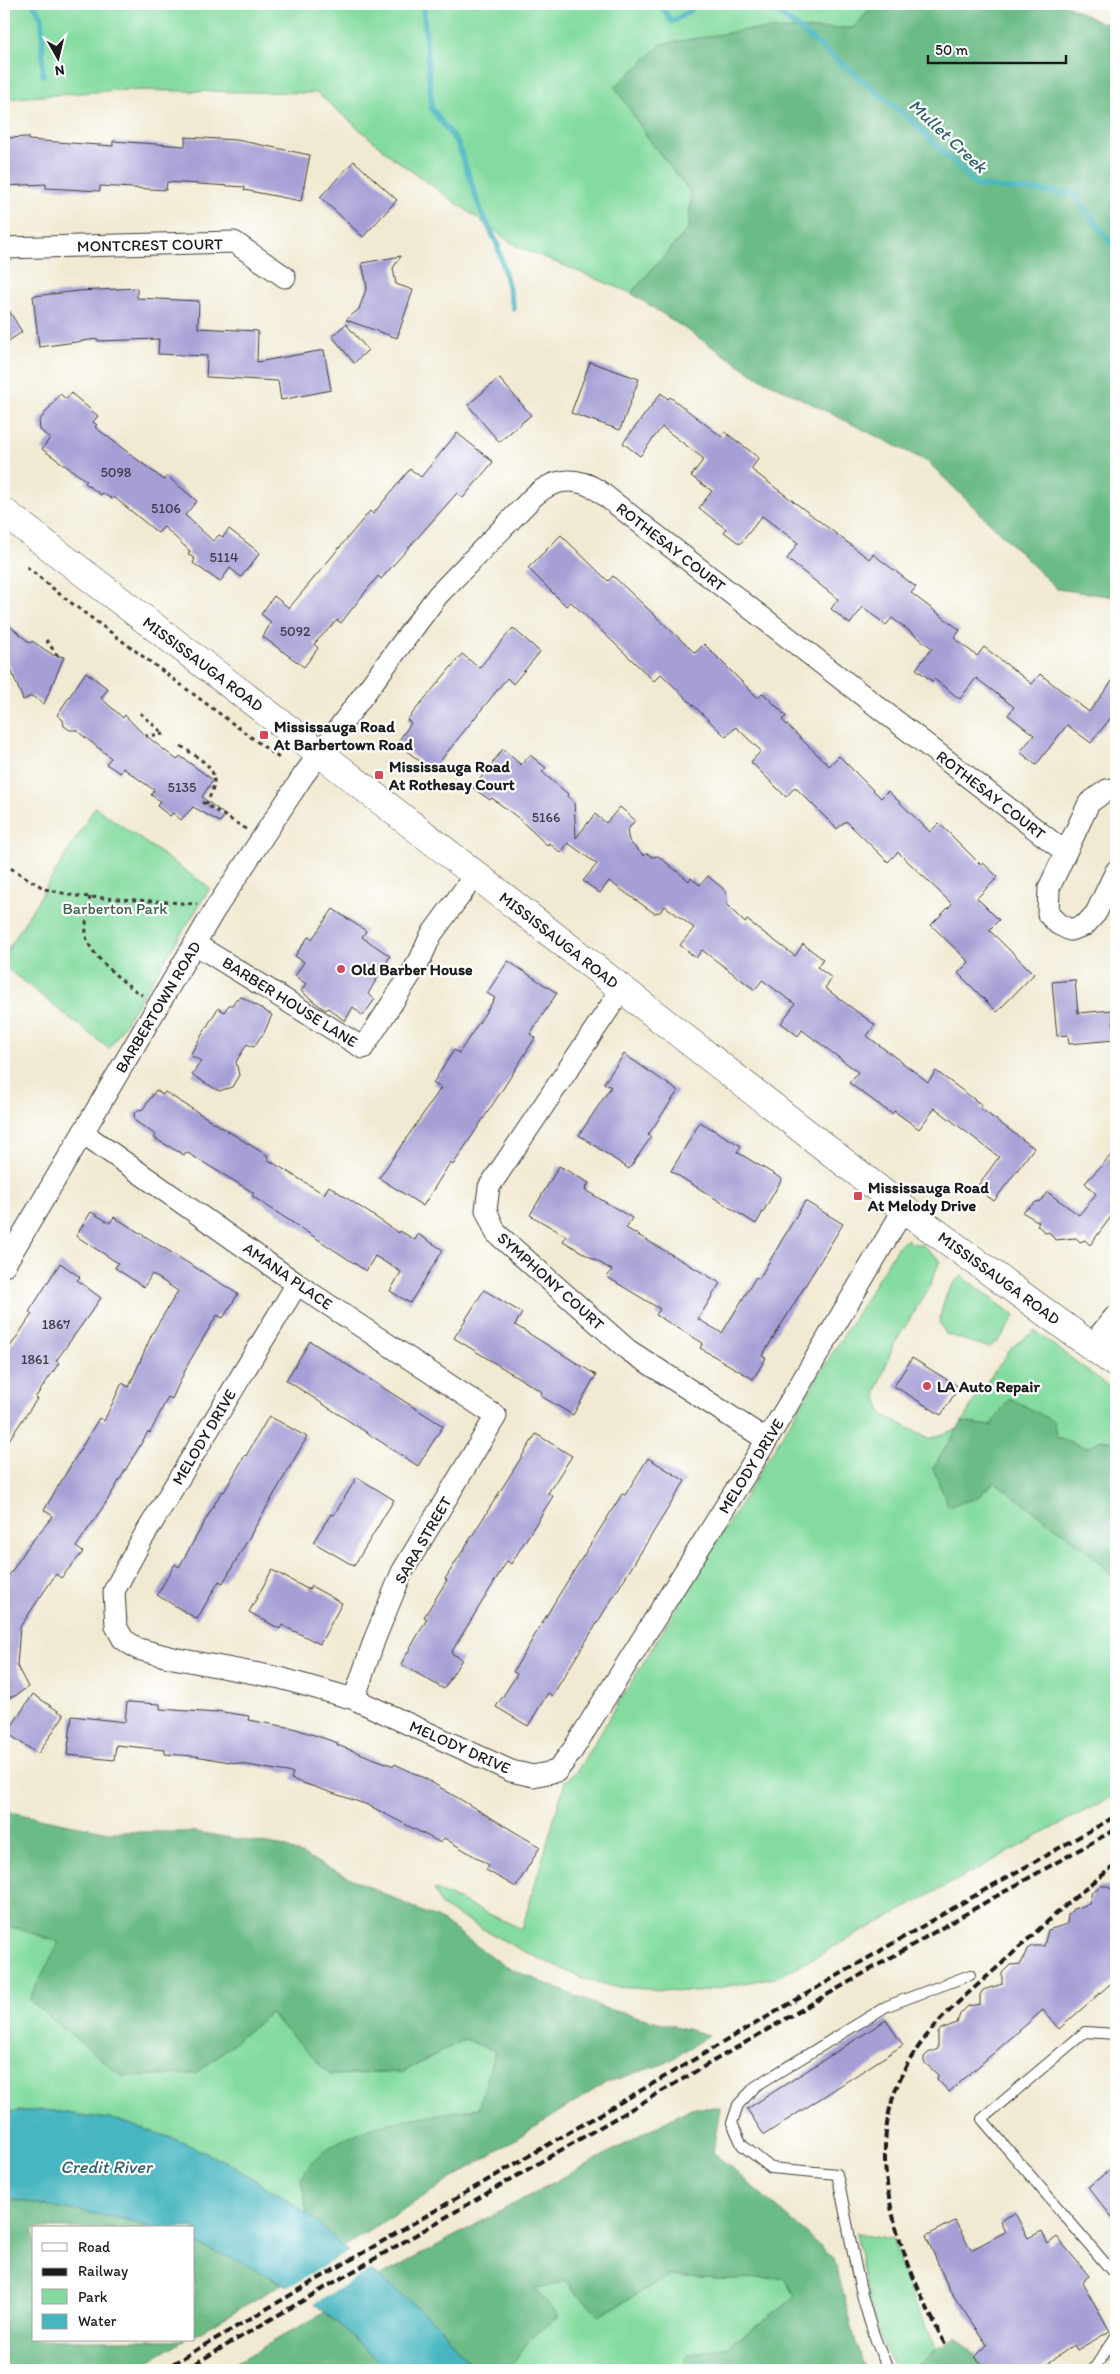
<svg xmlns="http://www.w3.org/2000/svg" width="1120" height="2374" font-family="Itim,sans-serif">
<style>
.green{fill:#83db9f;stroke:#507c5e}
.forest{fill:#6abb86;stroke:#436c51}
.water{fill:#47b6c0;stroke:#32696e}
.pier{fill:#f1ead3}
.lines{fill:none;stroke-linecap:round;stroke-linejoin:round}
.stream{stroke:#47b6c0;stroke-width:5.5}
.building{fill:#a69fd5}
.service-casing{stroke:#3c3b37;stroke-width:12}
.minor-casing{stroke:#3c3b37;stroke-width:23}
.tertiary-casing{stroke:#3c3b37;stroke-width:28}
.secondary-casing{stroke:#3c3b37;stroke-width:29}
.path{stroke:#3c3b37;stroke-width:3;stroke-dasharray:4 4;stroke-linecap:butt}
.service{stroke:#fff;stroke-width:10}
.minor{stroke:#fff;stroke-width:21}
.tertiary{stroke:#fff;stroke-width:26}
.secondary{stroke:#fff;stroke-width:28}
.rail{stroke:#1c1c1c;stroke-width:4;stroke-dasharray:8 4;stroke-linecap:butt}
.poi-dot{fill:#d1495b;stroke:#fff;stroke-width:2}
.labels{text-anchor:middle;dominant-baseline:central;stroke-width:4.5;stroke-linejoin:round;paint-order:stroke}
.number-label{font-size:14px;fill:#3e3d4a}
.street-label{font-size:16px;fill:#1c1c1c;stroke:#fff}
.poi-label{font-size:16px;font-weight:bold;fill:#1c1c1c;stroke:#fff;text-anchor:start}
.park-label{font-size:16px;fill:#405f4a;stroke:#fff}
.water-label{font-size:18px;font-style:italic;fill:#2f6166;stroke:#fff}
</style>
<rect width="100%" height="100%" fill="#fff"/>
<filter id="ink" filterUnits="userSpaceOnUse"><feTurbulence type="fractalNoise" baseFrequency=".02" numOctaves="2"/><feDisplacementMap in="SourceGraphic" scale="10" xChannelSelector="R" yChannelSelector="G"/><feConvolveMatrix kernelMatrix="1 2 1 2 8 2 1 2 1" color-interpolation-filters="sRGB"/></filter>
<filter id="wash" filterUnits="userSpaceOnUse"><feTurbulence type="fractalNoise" baseFrequency=".0096" numOctaves="4" result="noise"/><feDisplacementMap in="SourceGraphic" scale="20" xChannelSelector="R" yChannelSelector="G"/><feGaussianBlur stdDeviation="1.12" result="paint"/><feColorMatrix in="noise" values="0 0 0 0 0 0 0 0 0 0 0 0 0 0 0 0 0 1.4 0 .05"/><feComposite in="paint" operator="in"/></filter>
<g filter="url(#wash)">
<rect width="100%" height="100%" fill="#f1ead3"/>
<path class="green" d="M4,4h871l-22,24 -108,2 -95,111 41,52 -2,35 -58,65 -115,-47 -124,-89 -75,-64 -199,-3 -114,9z
M95,807l115,81 -101,161 -105,-83v-10z
M908,1239l3,4 11,2 18,15 -11,28 -36,58 -17,46 6,22 47,25 28,-10 -24,39 42,31 20,-18 90,68 31,30v215l-336,182 -82,16 -83,-5 -33,-9 -59,-27 -82,-45 -7,-17 88,40 43,-148 12,-10 321,-525z
M962,1276l53,40 -14,22 -12,10 -43,-14 -7,-12c4,-18 7,-36 23,-46z
M1035,1331l81,61v50l-15,-2 -14,8 -30,-11 -95,-15 14,-25 37,-51z
M4,1924l55,18 137,132 74,-61 61,62 72,-3 62,-33 30,12 -16,57 -90,15 -88,57 7,33 -82,-51 -51,-23 -59,-19 -71,-10 -41,2z
M856,2233l38,6c9,41 25,75 44,112l-27,19h-15c-25,-41 -31,-90 -40,-137z
M669,2276l49,3 66,-1 11,19 -67,50 -41,8 -3,15h-176l21,-30 30,-24 -25,-27 31,-8 34,35z"/>
<path class="forest" d="M875,4h190l34,18 17,3v572l-59,-8 -129,-127 -170,-85 -127,-84 58,-64 2,-36 -41,-52 -35,-54 47,-43 83,-14 108,-2z
M1010,1398l43,23 4,16 30,11 14,-8 15,2v137l-31,-30 -90,-67 -20,17 -27,7 -15,-38 29,-46 29,4z
M4,1811l105,21h86l90,15 159,75 60,44 100,42 105,27 -43,28 -61,20 -262,164 -35,-34 -7,-33c3,-6 7,-14 12,-19 39,-40 113,-44 166,-53l16,-57 -30,-12 -62,33 -73,3 -60,-62 -74,61 -74,2 -93,-76 30,-58 -55,-18z
M691,2108h29l-7,44 121,106 27,104 6,8h-183l3,-15 41,-8 67,-50 -11,-19 -66,1 -49,-3 -70,40 -34,-35 -30,8 24,27 -30,24 -21,30h-33l-37,-45 -59,-48z
M4,2198l121,21 26,9h-117v112h151l-52,30h-129z
M194,2243l53,21 35,20 -88,51z
M325,2312l63,58h-165z
M956,2336l32,34h-77z"/>
<path class="water" d="M45,2110l71,10 59,19 51,23 82,51 35,34 95,78 37,45h-87c-21,-19 -41,-39 -62,-57 -39,-32 -86,-52 -132,-70v-15h-43l-26,-9 -121,-21v-86z"/>
<path class="pier" d="M351,2250l22,19 -62,36 -26,-16z"/>
<g class="lines">
<path class="stream" d="M33,4l9,13 1,58
M423,4l9,105 26,35 24,70 15,29 17,66
M659,4l13,18 19,-12 3,-6
M768,4l142,115 67,67 97,8 42,56"/>
</g>
<g id="blocks">
<path class="building" d="M28,137v3l85,6v-5l72,5v-9l52,3 73,15 -9,46 -57,-11 1,-3 -78,-5 -1,8 -66,-4v5l-54,-3v-4l-42,2v-48z
M354,161l43,39 -34,37 -43,-40z
M401,256l-8,12 3,16 17,6 -16,48 -51,-18 13,-11 8,-22 -5,-24z
M137,288v10l62,3 -1,27 60,3 -1,31 67,-12 7,40 -50,10 -3,-19 -72,-4 1,-21 -49,-2 1,-15 -61,2v-2l-59,8 -6,-51 46,-5z
M4,302l18,30 -18,12z
M346,324l22,26 -14,13 -22,-27z
M590,362l49,17 -19,51 -49,-17z
M499,378l32,37 -32,27 -31,-37z
M71,393l27,23 -5,6 4,3 -2,2 69,53 3,-4 30,25 -12,14 28,26 6,-6 4,2 6,-8 31,24 -19,24 -11,-9 -10,14 -27,-19 2,-4 -7,-5 2,-3 -26,-24 -6,6 -44,-36 -2,2 -10,-6 -1,2 -16,-12 2,-2 -45,-32 8,-11 -10,-8 -1,-9 21,-27 6,5z
M661,393l7,6 2,-2 52,40 3,-5 34,26 -8,11 118,90 4,-5 43,33 -5,6 49,37 -6,8 23,18 7,-9 48,37 8,-10 49,38 27,-36v35l-25,32 -24,-18 -31,40 -16,-13 14,-17 -26,-20 6,-8 -38,-29 -16,21 -26,-20 -2,2 -16,-12 16,-21 -40,-30 -6,7 -23,-18 -13,17 -19,-15 7,-10 -51,-40 11,-16 -36,-27 -22,28 -16,-12 2,-3 -27,-21 13,-17 -21,-15 13,-17 -42,-32 -22,29 -17,-13z
M457,433l36,29 -30,36 -6,-5 -76,86 -3,-3 -37,47 -4,-3 -23,24 4,4 -14,19 -41,-30 8,-15 -10,-8 13,-18 15,12 81,-97 3,3 37,-45 11,8z
M561,535l47,46 5,-5 82,77 9,-9 54,54 5,-5 23,23 -4,4 47,46 10,-10 42,42 7,-7 42,41 9,-9 42,42 2,-2 15,14 -21,21 22,22 -10,10 45,44 -37,38 -39,-39 11,-11 -38,-37 21,-21 -54,-52 -10,10 -42,-41 -9,8 -42,-42 -9,10 -35,-35 10,-11 -25,-24 -10,10 -65,-63 -7,7 -83,-79 -5,4 -38,-38z
M4,621l26,22 2,-2 21,14 11,2 -20,47 -12,-8 -9,4 -19,-48z
M513,628l27,24 -27,32 -6,-6 -75,93 -35,-28 14,-20 -4,-3 55,-66 17,14z
M86,672l22,17 -7,9 22,20 2,-3 14,15 38,30 3,-4 33,24 -11,17 23,18 -5,7 -27,-15 -12,13 -8,-7 -3,3 -13,-10 3,-5 -9,-6 3,-5 -31,-22 -3,5 -14,-9 5,-6 -35,-28h-6l-6,-4 -1,-6 -6,-5z
M503,749l18,16 9,-10 16,13 -4,4 26,22 -1,2 7,6 2,36 19,-24 11,9 14,-16 15,13 -8,11 2,10 15,15 3,-3 5,4 6,-1 31,25 2,-3 9,7 8,-9 18,15 1,14 18,18 2,-3 48,36 8,-12 20,15 -6,8 15,11 -7,10 50,37 -8,11 61,46 8,-11 46,34 -2,3 54,40 -40,53 -18,-13 23,-31 -64,-49 -16,21 -25,-18 -2,3 -43,-31 9,-11 -56,-42 -4,6 -17,-13 14,-19 -33,-24 -7,10 -53,-40 -6,8 -16,-13 14,-17 -29,-22 -5,6 -6,1 -45,-32 -9,12 -17,-12 14,-17 -29,-21 -7,10 -12,-10 -2,2 -30,-28 -25,-19 -2,2 -17,-12z
M333,909l33,22 -4,6 28,19 -22,38 7,5 -12,17 -10,-9 -8,14 -17,-13 -2,2 -5,-3 -20,-16 5,-7 -11,-8 9,-14 -9,-6 13,-19 4,2z
M508,961l49,32 -27,41 5,4 -29,46 -53,81 -3,-2 -27,43 -44,-28 62,-90 -8,-5 21,-33 5,3 36,-55 -8,-5z
M1075,980l3,33 34,-3 3,30 -46,4 -1,-9 -11,1 -5,-54z
M242,997l30,18 -9,20 -2,1 -7,11 -7,-3 -11,18 3,13 -7,12 -13,4 -27,-16 9,-14 -11,-6 28,-47 6,4 5,-7h3l4,-6z
M624,1054l54,37 -30,44 3,2 -22,32 -50,-34 32,-48 -7,-4z
M156,1090l7,5 2,-3 103,64 -1,3 57,35 5,-8 70,47 1,-2 15,9 3,-6 25,16 -33,53 -20,-12 11,-19 -26,-16 -9,15 -114,-75 2,-3 -68,-41 -2,3 -30,-17 2,-3 -21,-14 -1,-7 4,-4 5,-1z
M700,1122l41,24 -4,6 45,27 -26,45 -85,-53z
M1116,1150v60l-26,35 -5,-5 -5,2 -4,-4 -21,2 -6,-8 -3,1 -9,-8 2,-3 -17,-10 14,-10 5,-1 6,-9 32,23 17,-21 -11,-11z
M559,1166l30,17 -4,7 47,28 -6,10 94,55 -22,36 24,14 34,-56 3,2 46,-78 38,23 -81,132 4,2 -13,21 -53,-31 3,-5 -47,-28 4,-6 -53,-32 5,-7 -49,-29 3,-5 -36,-21z
M91,1212l19,11 4,-6 124,77 -15,24 -6,-3 -29,49 -16,35 -4,-2 -18,36 -2,-1 -41,69 -31,46 7,5 -22,26 -5,-4 -36,53 -3,39 11,21 -13,9 -11,3v-116l25,-38 24,-29 -9,-6 55,-92 5,3 18,-38 7,4 23,-53 26,-43 -26,-17 -8,13 -29,-19 3,-5 -42,-27z
M60,1263l20,14 -3,3 24,18 -45,63 3,2 -24,35 2,1 -33,48v-91l28,-42 -3,-2z
M484,1290l38,23 -7,12 81,50 -23,40 -32,-19 1,-4 -88,-54z
M310,1341l133,85 -25,40 -132,-86z
M912,1358l47,29 -18,28 -47,-29z
M269,1416l38,21 -84,146 -4,-2 -22,38 -40,-24 18,-31 4,3 43,-76 2,1 21,-37 1,1z
M536,1434l36,22 -24,37 5,3 -42,68 -4,-3 -56,92 11,6 -18,30 -43,-25 26,-45 -3,-2 23,-37 -2,-1z
M648,1458l37,23 -133,215 -4,-3 -20,33 -32,-19 21,-33 -4,-2 44,-74 65,-104 3,1z
M357,1477l37,23 -40,66 -41,-24 18,-28 3,1z
M272,1570l37,20 2,-4 31,17 -22,41 -38,-19 -2,4 -31,-17z
M33,1694l31,21 -26,39 -31,-21z
M127,1702l33,2v5l56,4v-2l33,5 -1,4 45,8 45,15 -1,2 57,21 1,-2 31,15 114,68 -24,40 -30,-17 3,-5 -45,-27 -3,5 -73,-38 -77,-26 2,-6 -98,-17 -30,-2v-4l-49,-5 -2,15 -47,-5 5,-39 53,6z
M1101,1886h6l9,7v86l-57,50 -16,-19 -94,82 -12,-13 1,-4 -14,-13v-5l4,-4 10,-4v-16l3,-4 16,-6 3,-9 8,-8 12,-2v-9l3,-5 19,-6v-11l8,-8 11,-1 6,-15 5,-3h12l4,-16 19,-6 1,-9 5,-6 16,-5 3,-12z
M886,2020l17,25 -139,90 -17,-26z
M1116,2165v57l-28,-35z
M1015,2213l13,25 14,-7 6,13 9,-7 32,39 -7,6 28,49 -33,19 -3,-5 -36,25h-50l-13,-13 12,-12 -38,-56 -23,-53 29,-15 16,29 34,-18 -5,-11z"/>
</g>
</g>
<g filter="url(#ink)">
<use href="#blocks" fill-opacity="0" stroke="#3c3b37" stroke-width="1"/>
<g class="lines">
<g class="service-casing">
<path id="service" d="M1116,2034l-31,-2 -103,87 134,157
M889,2370c-29,-55 -38,-135 -52,-196l-66,-6 -29,-23 -10,-22 6,-18 18,-19 131,-80 83,-31
M1093,2370l23,-34"/>
</g>
<g class="minor-casing">
<path id="minor" d="M4,248l230,-6 51,35
M1116,789l-9,1 -18,13 -40,85 -1,26 10,10 12,6 15,-5 11,-12 20,-42
M195,944l168,104 57,-88 11,-25 44,-60
M622,989l-133,198 -3,23 10,23 132,117 139,90
M83,1133l214,151 199,132 -94,156 -27,66 -21,61
M4,1266l210,-355 89,-135 135,-181 96,-99c20,-18 43,-20 65,-5l466,361
M297,1284l-156,257 -27,50 2,35 7,13 15,10 35,9 107,20 74,21 157,72 22,5 24,-5 15,-20 195,-311 137,-231"/>
</g>
<g class="tertiary-casing">
<path id="tertiary" d="M1093,1347l23,-28"/>
</g>
<g class="secondary-casing">
<path id="secondary" d="M4,512l317,242 583,455 212,155"/>
</g>
<path class="path" d="M27,567l35,29 217,162
M46,640l12,16
M140,713l24,21 -18,2
M181,746c27,19 44,24 25,58
M202,802l44,27
M4,864l41,25 30,7 122,8
M90,897c-2,12 -5,26 -4,39 3,19 40,49 56,59"/>
<use href="#service" class="service"/>
<use href="#minor" class="minor"/>
<use href="#tertiary" class="tertiary"/>
<use href="#secondary" class="secondary"/>
<path class="rail" d="M945,2344c-47,-91 -94,-204 -26,-298 22,-31 52,-55 80,-80 38,-35 76,-71 117,-101
M162,2370l819,-478 135,-76
M184,2370l802,-468 130,-73"/>
</g>
</g>
<g class="poi-dot">
<rect x="259" y="730" width="10" height="10" rx="2.5"/>
<rect x="374" y="770" width="10" height="10" rx="2.5"/>
<circle cx="341" cy="969" r="5"/>
<rect x="853" y="1191" width="10" height="10" rx="2.5"/>
<circle cx="927" cy="1386" r="5"/>
</g>
<g class="labels">
<g class="number-label">
<text x="116" y="472">5098</text>
<text x="166" y="508">5106</text>
<text x="224" y="557">5114</text>
<text x="295" y="631">5092</text>
<text x="182" y="787">5135</text>
<text x="546" y="817">5166</text>
<text x="56" y="1324">1867</text>
<text x="35" y="1359">1861</text>
</g>
<g class="street-label">
<text transform="translate(150 245) rotate(-1)">MONTCREST COURT</text>
<text transform="translate(671 547) rotate(38)">ROTHESAY COURT</text>
<text transform="translate(203 664) rotate(37)">MISSISSAUGA ROAD</text>
<text transform="translate(991 795) rotate(38)">ROTHESAY COURT</text>
<text transform="translate(559 940) rotate(38)">MISSISSAUGA ROAD</text>
<text transform="translate(290 1002) rotate(32)">BARBER HOUSE LANE</text>
<text transform="translate(158 1007) rotate(-59)">BARBERTOWN ROAD</text>
<text transform="translate(288 1276) rotate(35)">AMANA PLACE</text>
<text transform="translate(999 1278) rotate(36)">MISSISSAUGA ROAD</text>
<text transform="translate(551 1281) rotate(42)">SYMPHONY COURT</text>
<text transform="translate(204 1437) rotate(-59)">MELODY DRIVE</text>
<text transform="translate(751 1466) rotate(-58)">MELODY DRIVE</text>
<text transform="translate(423 1540) rotate(-60)">SARA STREET</text>
<text transform="translate(460 1747) rotate(24)">MELODY DRIVE</text>
</g>
<g class="poi-label">
<text x="274" y="726">Mississauga Road<tspan x="274" dy="18">At Barbertown Road</tspan></text>
<text x="389" y="766">Mississauga Road<tspan x="389" dy="18">At Rothesay Court</tspan></text>
<text x="351" y="969">Old Barber House</text>
<text x="868" y="1187">Mississauga Road<tspan x="868" dy="18">At Melody Drive</tspan></text>
<text x="937" y="1386">LA Auto Repair</text>
</g>
<g class="park-label">
<text x="115" y="908">Barberton Park</text>
</g>
<g class="water-label">
<text transform="translate(948 136) rotate(43)">Mullet Creek</text>
<text x="106" y="2167">Credit River</text>
</g>
</g>
<rect width="1120" height="2374" fill="none" stroke="#fff" stroke-width="20"/>
<rect x="32" y="2226" width="162" height="115" fill="#ffffff" stroke="#a4a4a4"/>
<rect x="42" y="2243" width="25" height="8" fill="#ffffff" stroke="#a4a4a4"/>
<text x="78" y="2252" font-size="15" fill="#1c1c1c">Road</text>
<rect x="42" y="2268" width="25" height="8" fill="#1c1c1c" stroke="#a4a4a4"/>
<text x="78" y="2276" font-size="15" fill="#1c1c1c">Railway</text>
<rect x="42" y="2289" width="25" height="15" fill="#83db9f" stroke="#a4a4a4"/>
<text x="78" y="2302" font-size="15" fill="#1c1c1c">Park</text>
<rect x="42" y="2314" width="25" height="15" fill="#47b6c0" stroke="#a4a4a4"/>
<text x="78" y="2326" font-size="15" fill="#1c1c1c">Water</text>
<g transform="translate(58 58) rotate(172)" stroke="#ffffff" stroke-width="4" paint-order="stroke">
<path d="M0-4L9 19L0 12L-9 19Z" fill="#1c1c1c"/>
<text y="-8" font-size="14" font-weight="bold" text-anchor="middle" fill="#1c1c1c">N</text>
</g>
<path d="M928 55v8h138v-8" fill="none" stroke="#1c1c1c" stroke-width="2.5"/>
<text x="935" y="55" font-size="15" fill="#1c1c1c" stroke="#ffffff" stroke-width="4" paint-order="stroke">50 m</text>
</svg>
